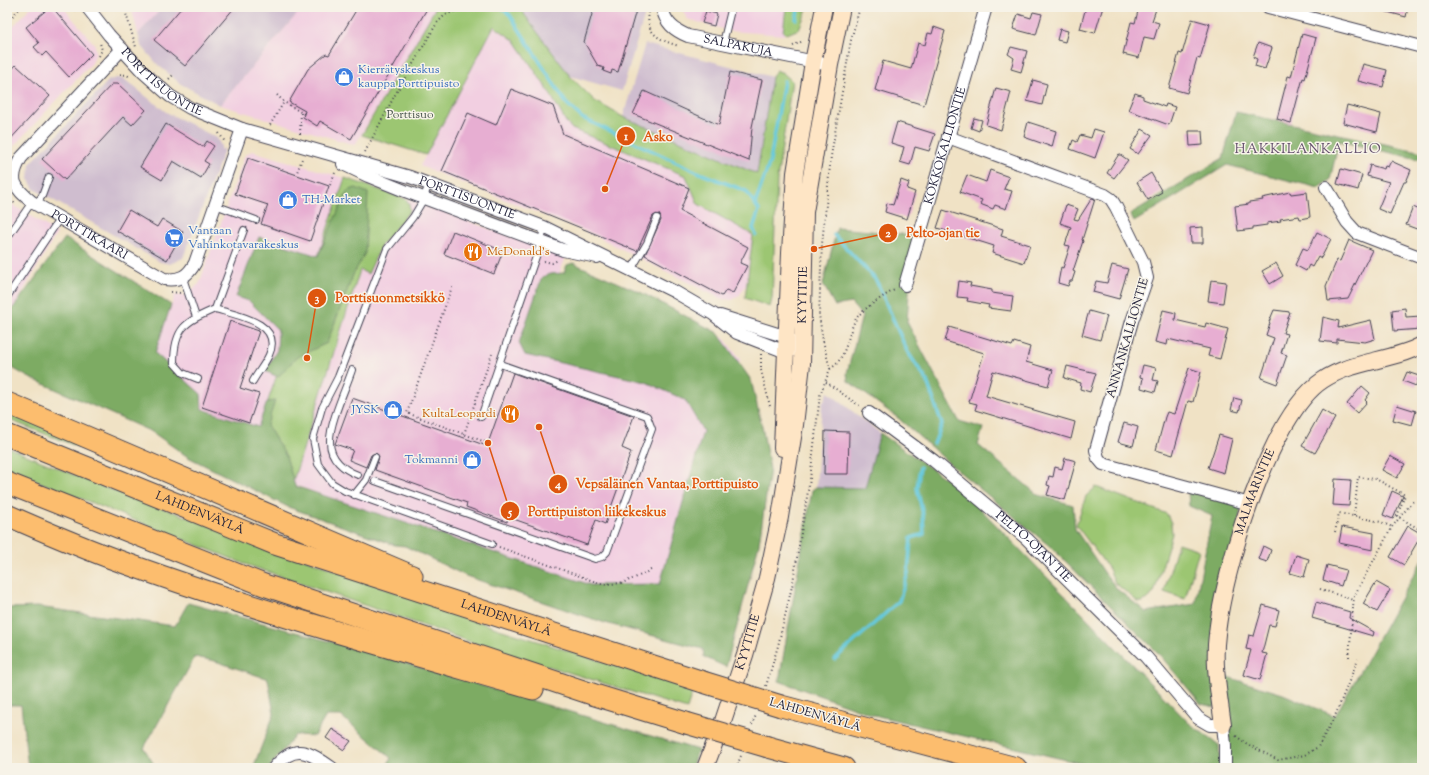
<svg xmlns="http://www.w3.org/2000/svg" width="1429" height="775" font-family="'Sorts Mill Goudy',serif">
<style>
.built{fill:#f2cfe1}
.industrial{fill:#cfbdcf}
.green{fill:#9cc672;stroke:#5f7456}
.forest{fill:#7dab64;stroke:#506650}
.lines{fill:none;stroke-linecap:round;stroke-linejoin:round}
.stream{stroke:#5fc7dc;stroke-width:3.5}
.building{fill:#e7aed2}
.lane-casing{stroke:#413f50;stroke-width:8}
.street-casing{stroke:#413f50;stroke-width:14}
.secondary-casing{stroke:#413f50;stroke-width:18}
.highway-casing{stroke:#413f50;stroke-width:23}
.path{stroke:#413f50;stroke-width:2;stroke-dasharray:1 3;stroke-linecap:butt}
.lane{stroke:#fff;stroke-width:6}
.street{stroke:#fff;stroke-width:12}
.secondary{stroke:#fee5c5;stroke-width:16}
.highway{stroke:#fcbd6e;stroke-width:21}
.highway-bridge-casing{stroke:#413f50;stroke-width:23;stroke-linecap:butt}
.highway-bridge{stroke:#fcbd6e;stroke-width:21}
.labels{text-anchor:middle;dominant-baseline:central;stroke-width:3;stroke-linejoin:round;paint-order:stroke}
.street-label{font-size:12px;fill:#22223b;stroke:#f7f3e8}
.shop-label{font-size:12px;fill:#366cbe;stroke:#f7f3e8;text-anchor:start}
.park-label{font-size:12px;fill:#47534c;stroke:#f7f3e8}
.food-label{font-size:12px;fill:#c56008;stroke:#f7f3e8;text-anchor:start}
.quarter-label{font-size:14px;letter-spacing:1px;fill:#675370;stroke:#f7f3e8}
.leader{fill:none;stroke:#de560e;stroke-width:1.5}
.callout-dot{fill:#de560e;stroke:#f7f3e8;stroke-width:1.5}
.mark-label{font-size:12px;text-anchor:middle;font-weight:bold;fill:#fff}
.callout-label{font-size:13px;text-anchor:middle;font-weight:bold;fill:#de560e;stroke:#f7f3e8;stroke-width:3;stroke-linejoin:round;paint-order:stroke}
</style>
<rect width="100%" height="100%" fill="#f7f3e8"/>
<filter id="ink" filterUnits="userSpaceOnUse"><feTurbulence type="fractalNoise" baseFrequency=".025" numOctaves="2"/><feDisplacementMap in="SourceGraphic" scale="8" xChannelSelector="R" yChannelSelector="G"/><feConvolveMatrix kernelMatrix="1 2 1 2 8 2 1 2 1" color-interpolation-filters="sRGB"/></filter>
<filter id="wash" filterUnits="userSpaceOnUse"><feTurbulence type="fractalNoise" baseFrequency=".012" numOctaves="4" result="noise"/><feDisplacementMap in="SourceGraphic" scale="16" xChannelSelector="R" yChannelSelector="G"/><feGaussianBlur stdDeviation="0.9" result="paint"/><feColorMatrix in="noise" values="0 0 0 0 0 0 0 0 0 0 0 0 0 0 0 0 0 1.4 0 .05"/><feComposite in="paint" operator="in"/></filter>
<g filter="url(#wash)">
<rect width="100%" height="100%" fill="#f0e2c5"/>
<path class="built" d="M31,7h32l32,38 1,8 -4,10 -85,90v-120z
M131,7h32l-25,27z
M303,7h133l-81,138 -135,-40z
M681,7h107l-4,28 -54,-4 -43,-12z
M494,26l21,15 34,51 17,30 6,7 114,47 12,28 55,31 -7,50 -7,11 -7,4 -11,-1 -129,-65 -172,-68z
M252,151l93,27 -93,269 -118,-32 41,-120 9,1 15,-12 46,-129z
M386,191l180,66 -33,82 135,-29 56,28 16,21 -40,255 -104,-24 -304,-106z
M7,201l50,32 -50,86z"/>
<path class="industrial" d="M163,7h140l-83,98 -39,-21 -23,-19 -17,-20 -3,-11z
M523,7h124l-25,84 -52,-15 -46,-62z
M645,44l127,33 -15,97 -134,-57z
M117,78l7,1 42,33 51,26 4,8v4l4,-2 -42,110 -13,6 -10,-2 -126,-73 -5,-9 1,-16 79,-84z
M828,392l52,41 -15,55 -49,-1 6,-83z"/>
<path class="green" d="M436,7h87l1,7 46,62 25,25 28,16 134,57 15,-97 4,-7 7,3 9,8 -15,99 -5,119 -2,8 -25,-9 8,-63 -55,-31 -12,-28 -114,-47 -6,-7 -17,-30 -34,-51 -21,-15 -68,129 -64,-20z
M786,7h22l-9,22 -12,5 -4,-2z
M345,178l61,21 3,5 1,7 -28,33 -14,30 -8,-4 -66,208 -14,-2 -28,-29z
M7,411l166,73 -166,-65z
M7,447l94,39 398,143 194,61 -6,19 -210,-65 -232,-80 -238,-95z
M1096,487l71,27 4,9 1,11 -18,59 -11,9h-5l-23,-19 -6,-14 -33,-44 10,-29z
M1178,543l21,7 -14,49 -21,-7z"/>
<path class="forest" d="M1236,112l186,40v8l-83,-19 -9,39 -11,8 -92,-23 -93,57 -4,-8 93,-56z
M356,188l12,5 -3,60 -12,22 -26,68 -30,14 -19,20 -13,-6 12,-21 1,-20 -29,-29 -13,-4 23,-60 59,19 29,-65z
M837,228l76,7 -6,87 52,99 24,7 -5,17 60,50 35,10 2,24 29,43 14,18 28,22 49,-8 17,-88 -23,-10 -1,-15 53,15 -26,201 -14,-3 -42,-50 -107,-106 -96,-79 -58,-51 -50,-37 -1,-8 15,-57 -11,-13 -16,3 -12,-22z
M65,238l106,67 -16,48 46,41 1,15 56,18 9,-25 8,-1 -8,24 19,31 9,30 296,99 69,-1 43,-153 -18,-31 -39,-18 -121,-27 -6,-12 23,-66 8,-3 14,-1 3,-8 6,-2 67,29 78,41 33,47 11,46 8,43 -11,75 -33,123 -22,-10 -1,-8 -98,-26 -139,-47 -61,-30 -10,-1 -107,-38 -100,-50 -36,-25 -124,-55 -21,-12v-49z
M880,433l82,57 227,233 30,22 1,23h-119l-227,-53 -95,-34 33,-191 4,-3 49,1z
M1422,560v208h-192l-6,-92 59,18 52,22z
M188,603l181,49 329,98 -7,18h-305l5,-10 -50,-42h-15l-12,20 -19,-1 -26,33h-16l21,-54 -6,-35 -53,-18 -20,-4 -51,91 12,20h-128l-7,-63h-14v-97l31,-1 137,19z"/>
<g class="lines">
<path class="stream" d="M501,7l9,8 56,88 16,15 120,56 44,17 13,19 -6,18 3,7
M796,19l3,-12
M755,204l15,-43 14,-80
M834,235l42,45 31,71 20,30 15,43 -8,20
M835,659l64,-58 9,-28 3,-35 13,-4 -1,-19 -6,-27 3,-21"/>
</g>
<g id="blocks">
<path class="building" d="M50,7h2l40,47 -23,23 -23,-25 -4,4 -8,-9 5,-4 -13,-16z
M182,7h53l-50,59 -31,-26z
M358,7h70l-77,132 -31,-18 -3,5 -14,-9 2,-6 -16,-9 19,-33 18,-15 3,1z
M594,7h43l-19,65 -6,-2 -1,4 -8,-3 1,-3 -6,-2 -14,-24z
M1086,7h17l-8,26 -15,-4z
M1139,7l17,2 -4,12 7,2 -5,16 -10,-2 -5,21 -16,-4 8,-32 4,1z
M1380,7h28l-2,10 -26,-7z
M706,11l11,3 -3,12 -12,-3z
M1033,12l9,2 -6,21 -23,-6 5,-15 13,4z
M1192,19l18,5 -10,35 -3,-1 -10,35 -18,-5 10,-35 3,1z
M934,27l11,4 -21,74 -49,-15 8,-29 28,8 7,-26 7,2 3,-12 4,1z
M1060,29l8,2 -3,11 -8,-2z
M1302,34l14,4 -11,41 -2,-1 -12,45 -14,-4 11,-43 3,1z
M1258,43l14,5 -7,21 -10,-3 2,-7 -4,-2z
M1011,47l16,4 -6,21 -10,-3 3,-11 -6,-4z
M1363,64l24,6 -4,17 -25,-6z
M16,65l34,31 -43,47v-68z
M730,72l32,8 -10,47 -3,34 -116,-47 11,-23 75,34z
M1033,80l14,4 -5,21 -15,-4z
M112,84h6l28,26 -14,15 -9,-8 -58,63 -23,-21z
M996,88l15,4 -10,38 -15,-5z
M511,89l42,17 10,28 126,54 -9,23 68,36 -8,16 7,3 -14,27 -7,-3 -4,6 -77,-41 16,-35 -2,-6 -6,2 -16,35 -195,-80 26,-58 28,12z
M1135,93l8,3v3l22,8 1,-3 9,3 -6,18 -41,-15z
M1347,105l34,9 -4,18 -34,-9z
M974,118l8,2 -3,11 -8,-3z
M897,122l38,12 -6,17 -14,-4 -5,18 -10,-3 4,-15 -13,-4z
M1028,122l28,9 -4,16 -28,-10z
M166,124l37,23 4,-6 7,5 -10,15 5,3 -8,14 -28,-17 -11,19 -22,-13z
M1094,129l10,3 -9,26 -25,-9 3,-9 4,2 3,-7 11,3z
M1142,129l10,6 -14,19 -8,-5z
M1189,131h13l1,14 -13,1z
M1119,154l9,6 -14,18 -7,-5z
M248,158l81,28 -19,55 -49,-17 7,-19 -33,-11z
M1391,161l20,9 -5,12h-2l-14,32 -12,-5 11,-27 -22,-6 3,-11 14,4 1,-3 3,1z
M1341,169l21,6 -4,15 -21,-6z
M990,170l19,7 -5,12 8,2 -6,18 -11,-4 -2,4 -13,-5 2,-4 -22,-8 7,-17 19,7z
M1151,173l11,19 -14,8 -11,-18z
M901,180l8,3 -2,6 8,3 -8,27 -22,-7 2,-9 6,2z
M1290,192l1,2 16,-2 3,25 -10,2 -1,-3 -19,3 1,2 -14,2v2l-14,2v2l-15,2 -3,-25 14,-2v-2l14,-2 -1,-2z
M1092,198l3,1 -13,41 1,1 -10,30 2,1 -3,9h-2l-2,5 -10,-3 3,-16 2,1 7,-22 -5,-1 6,-18 -11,-4 6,-18 12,4 -4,10 4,1z
M1413,207l9,4v20l-16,-6z
M129,210l28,17 5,-8 21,13 -16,28 -50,-29z
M943,210l60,19 -2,7 29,9 -6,18 -32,-10 2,-7 -57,-18z
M1203,227v16h-12l-1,-15z
M453,231l50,20 -9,23 -50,-20z
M1317,232l14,7 -10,19 -3,-2 -6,11 -3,-2 -3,6 -11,-6 8,-17 5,2z
M1349,240l23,10 -24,49 -20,2 -2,-15 11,-26 3,1z
M1276,263l7,13 -13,8 -8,-13z
M1112,265l16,4 -9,30 -26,-7 3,-11 11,2z
M1211,280l15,2 -3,21 -15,-2z
M959,281l12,2 -1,3 22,4v3l21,3 -2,15 -23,-3 1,-3 -22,-4 1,-3 -11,-1z
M1405,308l1,9 15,-1 1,13 -28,2 -2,-21z
M1163,310l13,3 -1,7 30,7 1,-4 22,6 -8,30 -12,-3 2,-7 -42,-10 -1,6 -12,-3z
M1274,310l16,2 -7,21 4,1 -6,19 6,2 -10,29 -16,-6 13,-40 -8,-3 4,-12 -1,-1z
M1089,311l18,5 -7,24 -18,-5z
M1323,317l16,4 -1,7 33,-8 4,19 -10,3 -28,-3v4l-17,-2z
M230,321l29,10 -19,57 19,6 -10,29 -47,-16z
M949,327l63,19 2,-4 16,5 -4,15 27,8 -5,16 -55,-15 -7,25 89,26 -4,17 -96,-29 2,-6 -8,-2 15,-49 -39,-12z
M1143,365l13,3 -3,12 5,1 -3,11 -14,-4 2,-10 -3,-1z
M1067,366l29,7 -6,19 -10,-3 1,-6 -17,-5z
M1189,368l12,4 -8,30 -5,-1 -15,54 -17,-5 9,-33 2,-5 7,2z
M1407,372l12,4 -3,10 -13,-5z
M513,373l121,43 -12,32 9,4 -26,72 -9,-4 -9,25 -79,-28 -1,5 -41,-15 1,-4 -92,-33 4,-13 -3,-4 -5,2 -5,12 -17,-7 4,-10 -18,-6 17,-46 135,48z
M1362,386l8,7 -5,7 2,2 -10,11 -10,-9z
M1234,398l8,2 -3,12 -8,-2z
M1397,405l19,6 -4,14 -19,-5z
M1322,410l13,8 -20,35 -13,-7z
M1124,423l14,4 -5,19 -15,-4z
M825,431l24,1 -1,42h-24z
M1219,435l13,4 -8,34 -16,-5z
M1390,456l15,8 -8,14 -15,-8z
M1065,458l11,3 -11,39 -18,-5 3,-9 -3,-1 2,-9 4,1 2,-10 7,2z
M1335,479l16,1 -2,26 -16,-1z
M1392,491l11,5 -10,23 -10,-4z
M1408,526l14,8 -18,31 -14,-8z
M1342,527l32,6 -1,17 -34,-7z
M1263,546l8,4 -4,12 -9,-3z
M1296,555l13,4 -5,18 -14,-4z
M1327,565l19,5 -5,16 -18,-6z
M1376,582l14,8 -13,22 -14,-8z
M1316,602l34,10 -1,6 25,14 -1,4 -61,-18z
M1263,605l16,5 -4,16 -6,-1 -7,28 5,1 -7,26 -16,-5 7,-25 -5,-1 3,-14 5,1z
M332,729l19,12 -7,9 -18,-12z"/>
</g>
</g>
<g filter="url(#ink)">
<use href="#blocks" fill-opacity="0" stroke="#413f50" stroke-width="1"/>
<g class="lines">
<g class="lane-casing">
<path id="lane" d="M723,43l8,-33
M429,184l-7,18 -9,15 -26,32 -49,128 -16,31 -9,31 5,25 14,19 13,8 147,53
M36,204l6,-8 7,-19
M215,205l41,15
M7,238l25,-36
M631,270l16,-27 10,-25
M183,278l13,39
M7,297l53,-79
M215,309l29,-79
M352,370c-6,18 -23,54 -22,72 0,17 14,28 28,33
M198,379l-15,-6 -9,-10c0,-35 11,-41 41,-54 20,6 69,13 54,46 -4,9 -11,17 -16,26
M481,417l60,-175 3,-15
M375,481l220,78 7,-2 5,-5 45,-123 -5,-13 -147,-52
M354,495l12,-15 9,-23"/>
</g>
<g class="street-casing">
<g id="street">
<path id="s1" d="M87,7l22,28 34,37 27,24 20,12 52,21 168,48 134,50 131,65 38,22 24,19 49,19 7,-2"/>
<path id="s2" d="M662,7c3,16 12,23 26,29l142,29"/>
<path d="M1268,7l154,40"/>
<path id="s3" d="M122,49l-101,109c-13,22 -7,29 11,44l132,77c16,2 24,-3 31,-16l47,-134"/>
<path d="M948,137l157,58 6,4 5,8 27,55 4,16 -15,43 -36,129 2,8 5,6 147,40"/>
<path d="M343,164l25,12 37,15 158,59 34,7"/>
<path d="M1326,187l21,35 10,11 65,25"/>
<path id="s4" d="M905,285l81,-278"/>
<path d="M720,316l67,21 6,4"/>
<path id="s5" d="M869,413l65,48 93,78 119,118 52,61 12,7h13l2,20v23"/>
<path d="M274,768c21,-26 35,-16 58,0"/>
</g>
</g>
<g class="secondary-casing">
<g id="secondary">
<path d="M782,448l8,-195 5,-80 18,-111 11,-55"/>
<path id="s6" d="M1223,725c-4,-30 -10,-61 -6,-91 6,-62 53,-220 106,-254 30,-20 67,-18 99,-35"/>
<path id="s7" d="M705,768l18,-47 22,-66 22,-77 13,-61 15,-92 7,-61 3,-152 25,-147 12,-58"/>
</g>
</g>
<g class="highway-casing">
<g id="highway">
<path d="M7,403l405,173"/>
<path id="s8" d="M7,435l268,109 428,138"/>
<path d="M7,483l257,102 331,110 91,28"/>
<path d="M7,515c34,15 69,30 104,43 138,51 281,90 422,131"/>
<path d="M781,706l235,62"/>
<path d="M768,747l76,21"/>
</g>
</g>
<path class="path" d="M72,7l4,4
M124,7l12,40
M650,8c-7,25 9,32 29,38
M7,22l14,-15
M793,46l10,-5
M99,56l3,-6 -2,-7
M116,74l11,1 3,2
M169,79l5,-5
M277,95l7,7 20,12
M270,125l14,-23
M219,133l6,9
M300,134l1,-22
M365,152l31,-59 41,-70 8,-8 21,-8
M296,175l6,-16
M330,185l5,-12
M7,198l9,6
M544,261l8,2 6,-3
M452,287l-45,126 81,30
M171,292l10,1
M761,354v16l9,36
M830,369c17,-10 17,-35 26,-50 6,-10 29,-24 40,-30
M826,382l35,25
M464,434l28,-80
M1354,516l4,-39 18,2 29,16 -8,21 24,14
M1335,532l4,-19 42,9 11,5
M499,547l100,36c24,3 31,-3 52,-13
M1320,589l33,11
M1349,657l5,-61 38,-69 22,-27
M766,686l12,-40 15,-64 17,-103 10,-84 10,-26 -7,-28 -4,-26 3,-71 9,-88 20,-116 9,-33
M752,725l4,-10
M1236,736l11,8 31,16 27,-5 13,-8 17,-31 23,-57
M736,768l5,-12"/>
<use href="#lane" class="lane"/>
<use href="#street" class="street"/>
<use href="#secondary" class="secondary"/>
<use href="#highway" class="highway"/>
<g class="highway-bridge-casing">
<path id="highway-bridge" d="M703,682l78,24
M686,723l82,24"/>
</g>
<use href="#highway-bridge" class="highway-bridge"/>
</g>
</g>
<defs>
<g id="shop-disc" transform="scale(1)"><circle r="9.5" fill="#3f7fe0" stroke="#f7f3e8"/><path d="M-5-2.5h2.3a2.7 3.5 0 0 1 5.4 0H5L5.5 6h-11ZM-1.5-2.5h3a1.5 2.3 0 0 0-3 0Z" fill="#fff"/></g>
<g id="supermarket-disc" transform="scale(1)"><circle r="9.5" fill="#3f7fe0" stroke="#f7f3e8"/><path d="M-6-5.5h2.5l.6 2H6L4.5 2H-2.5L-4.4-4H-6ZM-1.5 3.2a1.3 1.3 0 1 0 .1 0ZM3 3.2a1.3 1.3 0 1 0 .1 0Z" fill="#fff"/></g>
<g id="restaurant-disc" transform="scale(1)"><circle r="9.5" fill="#e8710a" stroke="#f7f3e8"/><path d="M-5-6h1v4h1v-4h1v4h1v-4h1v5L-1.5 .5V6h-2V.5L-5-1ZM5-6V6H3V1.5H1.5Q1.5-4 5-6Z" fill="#fff"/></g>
</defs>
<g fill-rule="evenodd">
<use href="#shop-disc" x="344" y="77"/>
<use href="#shop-disc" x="288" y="200"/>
<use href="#supermarket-disc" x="174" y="238"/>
<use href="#restaurant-disc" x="473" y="252"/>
<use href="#shop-disc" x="393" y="410"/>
<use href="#restaurant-disc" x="510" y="414"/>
<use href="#shop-disc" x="472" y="460"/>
</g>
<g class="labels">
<g class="street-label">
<text stroke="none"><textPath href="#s2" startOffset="92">SALPAKUJA</textPath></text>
<text stroke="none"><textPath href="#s1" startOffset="107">PORTTISUONTIE</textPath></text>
<text stroke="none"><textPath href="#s4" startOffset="145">KOKKOKALLIONTIE</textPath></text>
<text stroke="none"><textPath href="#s1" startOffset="437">PORTTISUONTIE</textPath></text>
<text stroke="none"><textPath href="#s3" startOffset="267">PORTTIKAARI</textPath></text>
<text stroke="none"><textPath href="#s7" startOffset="486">KYYTITIE</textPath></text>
<text transform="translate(1128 338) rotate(-74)">ANNANKALLIONTIE</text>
<text stroke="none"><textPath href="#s6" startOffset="239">MALMARINTIE</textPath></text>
<text stroke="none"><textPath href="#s8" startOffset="208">LAHDENVÄYLÄ</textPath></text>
<text stroke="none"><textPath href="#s5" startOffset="212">PELTO-OJAN TIE</textPath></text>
<text stroke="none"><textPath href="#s8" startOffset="532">LAHDENVÄYLÄ</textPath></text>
<text stroke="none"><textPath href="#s7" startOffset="133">KYYTITIE</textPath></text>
<text transform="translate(815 715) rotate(16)">LAHDENVÄYLÄ</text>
</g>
<g class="shop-label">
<text x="358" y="70">Kierrätyskeskus<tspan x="358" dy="14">kauppa Porttipuisto</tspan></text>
<text x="302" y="200">TH-Market</text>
<text x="188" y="231">Vantaan<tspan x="188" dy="14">Vahinkotavarakeskus</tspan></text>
<text x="379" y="410" text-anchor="end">JYSK</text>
<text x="458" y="460" text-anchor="end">Tokmanni</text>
</g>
<g class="park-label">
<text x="410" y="115">Porttisuo</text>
</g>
<g class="food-label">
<text x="487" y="252">McDonald's</text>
<text x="496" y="414" text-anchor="end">KultaLeopardi</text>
</g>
<g class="quarter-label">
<text x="1308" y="150">HAKKILANKALLIO</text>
</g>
</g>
<path class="leader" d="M605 189L626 136M814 249L888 233M307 358L317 298M539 427L558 484M488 443L510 511"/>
<g class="callout-dot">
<circle cx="605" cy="189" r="4"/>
<circle cx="814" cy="249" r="4"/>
<circle cx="307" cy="358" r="4"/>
<circle cx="539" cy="427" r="4"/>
<circle cx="488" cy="443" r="4"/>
<circle cx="626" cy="136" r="10"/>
<circle cx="888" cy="233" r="10"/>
<circle cx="317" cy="298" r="10"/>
<circle cx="558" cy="484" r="10"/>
<circle cx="510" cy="511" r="10"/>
</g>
<g class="mark-label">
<text x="626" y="140">1</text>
<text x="888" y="237">2</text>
<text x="317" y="302">3</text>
<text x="558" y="488">4</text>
<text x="510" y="516">5</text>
</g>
<g class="callout-label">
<text x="658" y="141">Asko</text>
<text x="943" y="237">Pelto-ojan tie</text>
<text x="390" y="302">Porttisuonmetsikkö</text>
<text x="667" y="488">Vepsäläinen Vantaa, Porttipuisto</text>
<text x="597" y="516">Porttipuiston liikekeskus</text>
</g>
<rect width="1429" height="775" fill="none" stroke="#f7f3e8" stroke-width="24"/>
</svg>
